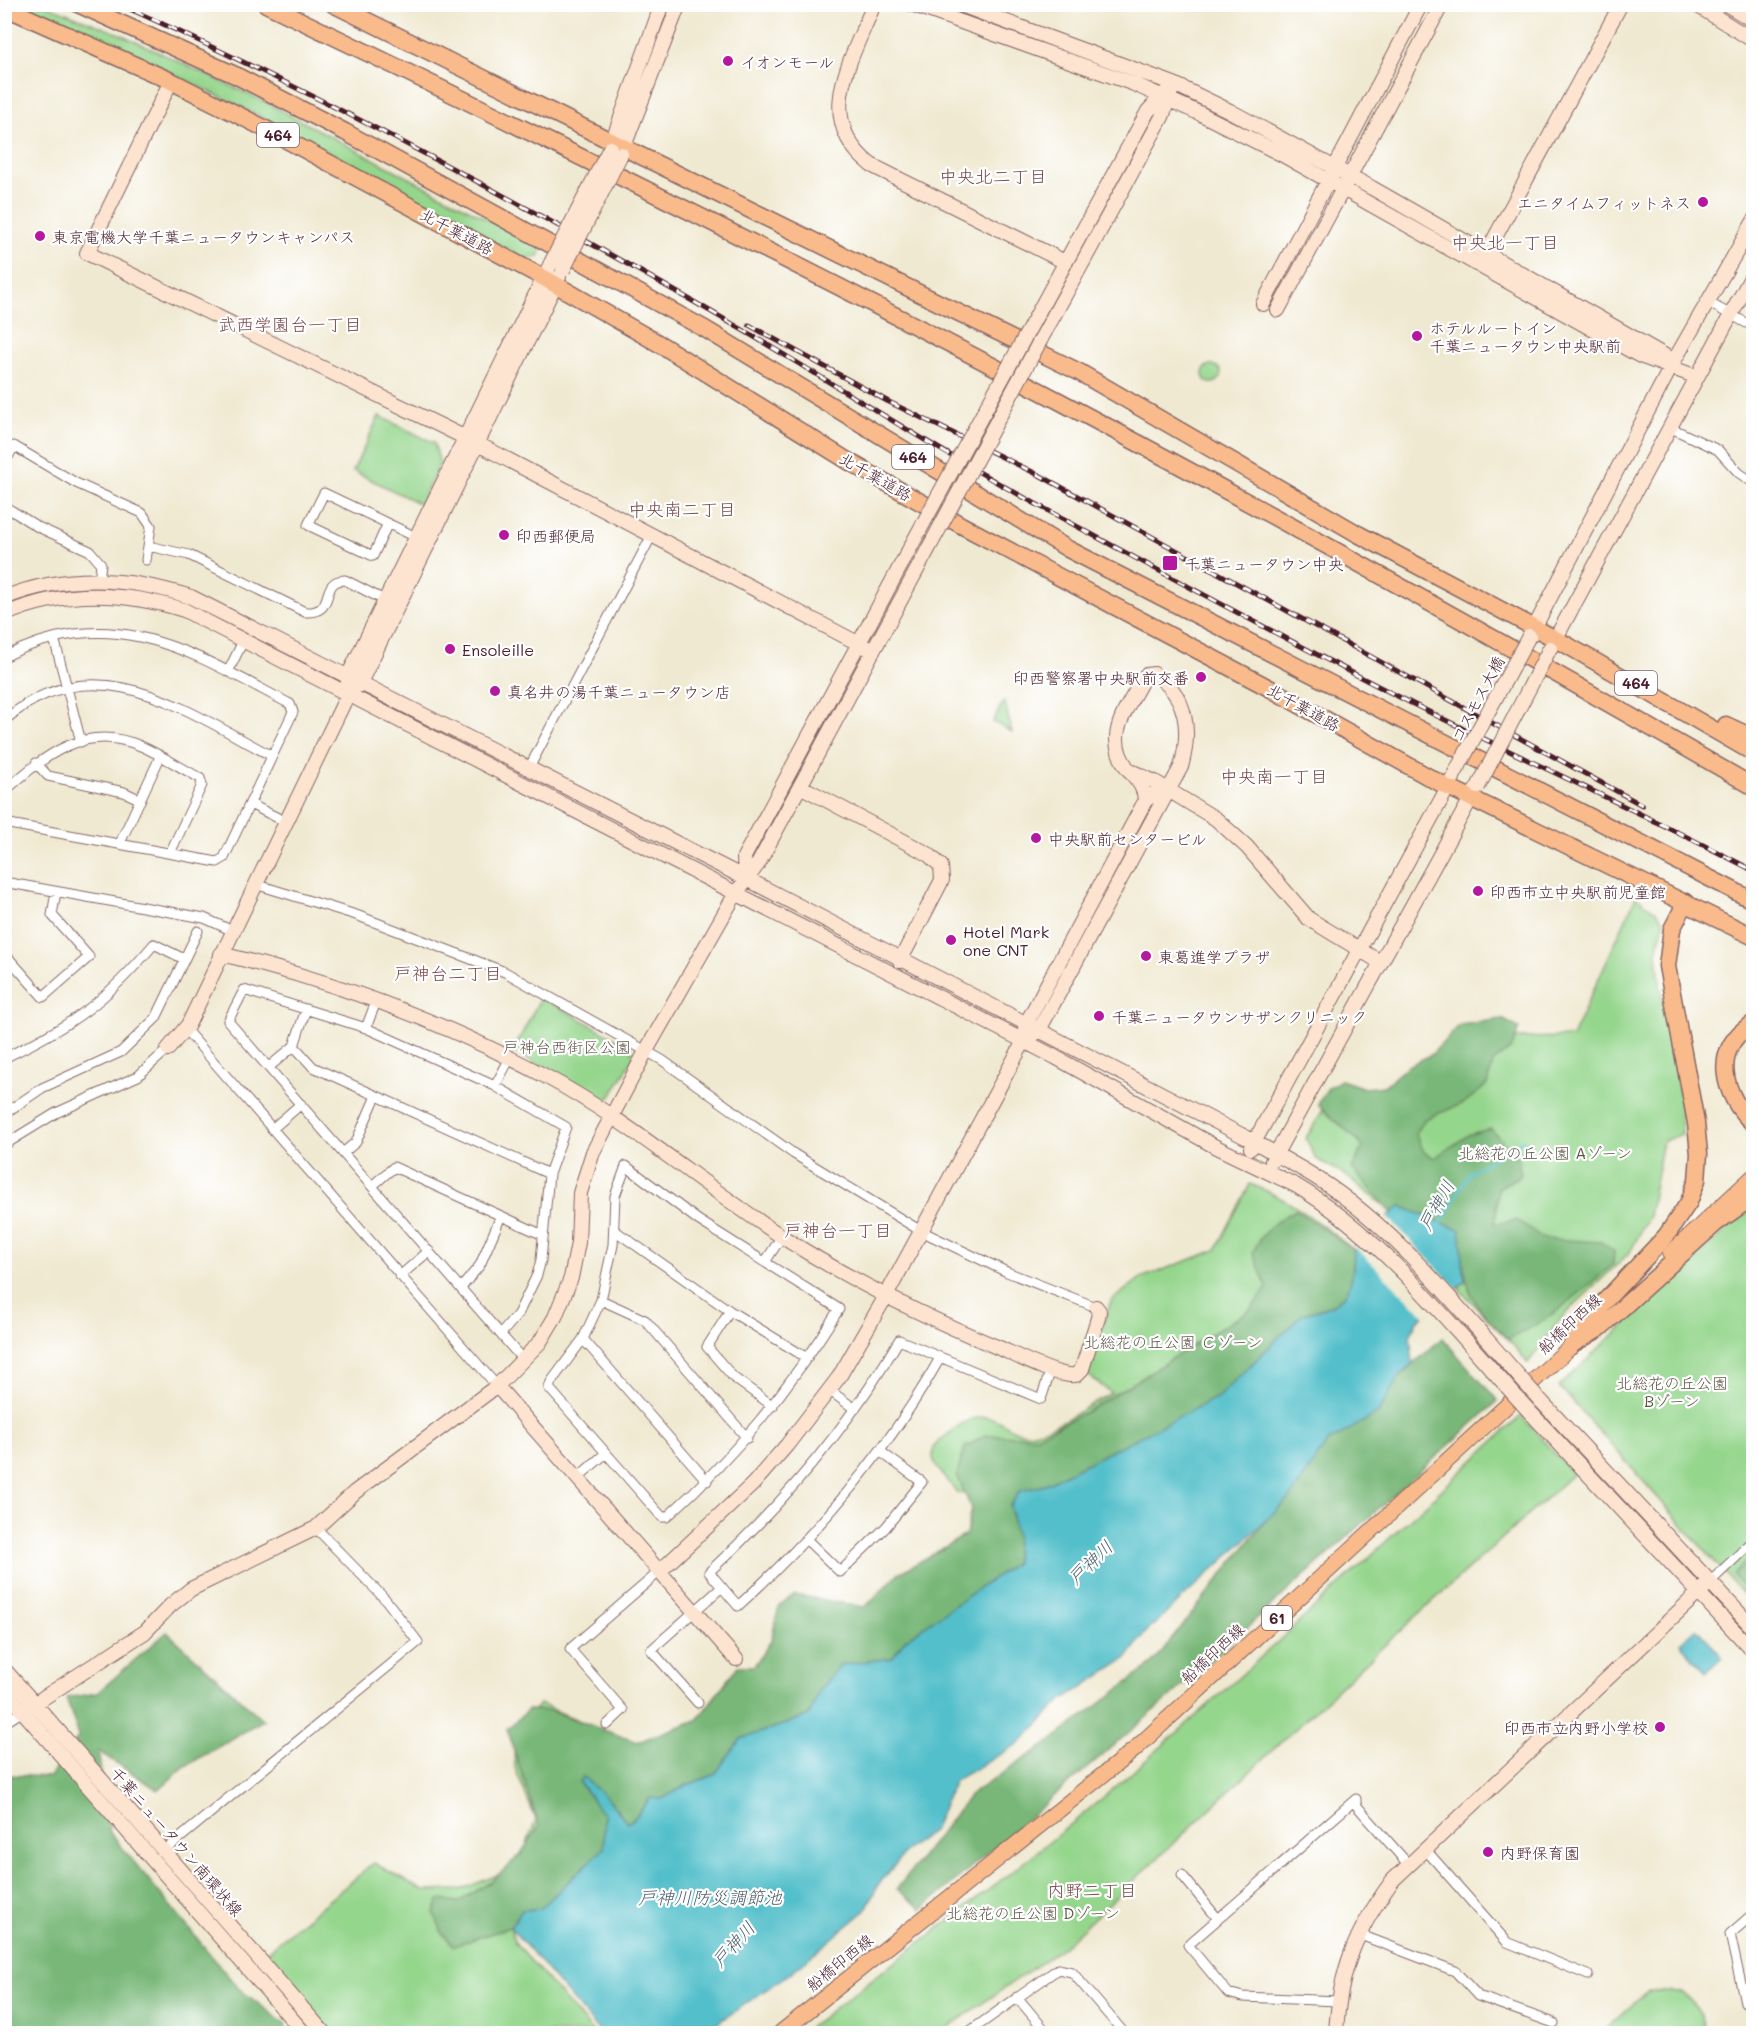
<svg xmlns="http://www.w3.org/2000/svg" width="1758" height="2038" font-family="Mali,'Klee One',sans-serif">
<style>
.green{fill:#95d68d;stroke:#707a5c;stroke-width:1.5}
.forest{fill:#78b778;stroke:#616b52;stroke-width:1.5}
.water{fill:#52bfca;stroke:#4e6f7a;stroke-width:1.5}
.pier{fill:#f0e9d1}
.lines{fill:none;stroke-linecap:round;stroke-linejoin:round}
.stream{stroke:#52bfca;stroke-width:3}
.street-casing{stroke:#846665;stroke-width:11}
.secondary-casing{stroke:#846665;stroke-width:16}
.primary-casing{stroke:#846665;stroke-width:17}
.highway-casing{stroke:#846665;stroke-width:19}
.street{stroke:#fff;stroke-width:9}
.secondary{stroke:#fde4d1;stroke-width:14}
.primary{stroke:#fabb8c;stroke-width:15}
.highway{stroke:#fabb8c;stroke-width:16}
.rail-casing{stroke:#4a1f2b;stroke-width:5}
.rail{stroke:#fff;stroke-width:3;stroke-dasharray:9;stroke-linecap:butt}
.secondary-bridge-casing{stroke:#846665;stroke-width:16;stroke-linecap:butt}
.secondary-bridge{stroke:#fde4d1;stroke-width:14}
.poi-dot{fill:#b5179e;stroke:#fff;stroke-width:2}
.labels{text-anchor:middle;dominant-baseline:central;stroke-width:4.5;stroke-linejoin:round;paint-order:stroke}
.shield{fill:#fff;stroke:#80626b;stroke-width:1.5}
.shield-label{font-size:15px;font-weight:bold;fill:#4a1f2b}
.poi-label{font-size:16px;fill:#4a1f2b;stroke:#fff;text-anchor:start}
.street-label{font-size:16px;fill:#4a1f2b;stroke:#fff}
.park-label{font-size:16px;fill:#605648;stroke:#fff}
.neighbourhood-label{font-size:18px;fill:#784a4a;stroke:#fff}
.water-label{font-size:18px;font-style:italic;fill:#4d5f6b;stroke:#fff}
</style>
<rect width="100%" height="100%" fill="#fff"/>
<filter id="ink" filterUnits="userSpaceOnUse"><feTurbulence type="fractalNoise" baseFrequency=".0167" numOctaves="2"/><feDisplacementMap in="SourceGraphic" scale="12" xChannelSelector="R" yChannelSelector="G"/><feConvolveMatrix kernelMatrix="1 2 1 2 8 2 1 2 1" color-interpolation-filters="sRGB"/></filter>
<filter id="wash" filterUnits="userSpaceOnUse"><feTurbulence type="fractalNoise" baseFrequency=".008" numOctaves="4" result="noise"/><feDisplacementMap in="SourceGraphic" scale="24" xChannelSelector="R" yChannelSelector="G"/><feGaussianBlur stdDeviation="1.35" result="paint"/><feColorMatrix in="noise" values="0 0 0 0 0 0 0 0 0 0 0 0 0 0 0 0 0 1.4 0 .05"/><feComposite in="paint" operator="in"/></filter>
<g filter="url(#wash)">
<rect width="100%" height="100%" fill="#f0e9d1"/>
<path class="green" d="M13,5h33l74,29 145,68 278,146 -4,8 -12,4 -271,-146 -144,-69z
M1203 374a9 9 0 1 1 18 0a9 9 0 1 1-18 0Z
M379,416l55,27 6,20 -20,41 -67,-33z
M1003,702l2,1 7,29 -19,-10z
M1636,897l21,15 7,9 -7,31 3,33 20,112 2,37 -19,7 -14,75 -19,36 -68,65 -34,46 -20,-24 -50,-51 7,-7 -67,-77h-16l-37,-29 -30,-17 -9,-20 35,-58 47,16 126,-58 58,-1z
M541,997l90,50 3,10 -24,41 -8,3 -89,-50z
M1250,1184c40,15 71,40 104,66v29l-78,64 -58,54 -217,101 -44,-5c-9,-16 -31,-29 -22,-48 13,-11 34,-31 52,-28 18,2 26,20 47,15 27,-6 53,-26 77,-39l-24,-19 24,-73 30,-23 75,-28z
M1753,1209v396l-194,-219 172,-161z
M1521,1416l52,58 -197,179 -313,294 -123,86h-138c106,-82 216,-162 318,-250 137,-119 268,-244 401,-367z
M540,1704l57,24 -87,199 6,17 78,89h-263l-70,-77 113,-93 50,28 36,-1 50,-20 16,-24 10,-26 -21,-52 -2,-37z
M1648,1991l35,2c13,14 22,20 21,40h-103z"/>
<path class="forest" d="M1502,1019l17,9 -7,20 -19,14 -6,23 -23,18 -39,16 -9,15 8,18 10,6 36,-24 21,-5 27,29 3,17 -23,13 -3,36 22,-4 27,19 57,3 13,9 -1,13c-33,29 -64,58 -105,75 -42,-39 -43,-53 -48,-109l-60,-24 -8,7 -40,-45 11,-21c-13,-17 -31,-26 -45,-43l10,-16 13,-8 23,8 20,-2 24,-20 23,-11 29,-30z
M1296,1210l58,40c-1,44 -7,54 -51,64l-85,83 -176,89 -22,5 -10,15 6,29 -1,28 -110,77 -13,18 -52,7 -21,26 -10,25 -68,23 -27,36 -27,10 -25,14 -12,-1 -16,21 -7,4 -17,-22 -31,-19 25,33v33l-64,61 -18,1 -12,17 -56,19 -11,-12 -9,-21 5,-13 20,2 33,-21 29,-27 18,-28 -32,-97 21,-19 23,1 86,31 60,-22 41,-54h16l17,-25 8,-35 15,-11 71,12 33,-33 68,-39 5,-27 -14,-33 8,-28 21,-12 51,1 49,-24 164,-102 17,-22 -14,-35c8,-21 23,-33 43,-43z
M1442,1338l56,63 -329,297 -247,211 -25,-20 73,-94 81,-54 101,-77 175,-221z
M1753,1554l1,1 -1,43 -20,-23z
M167,1632l96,88 -79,47 -26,23 -60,-39 12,82 128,155 48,37 -1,8 -280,1v-259l45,2 29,-41 -13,-38 31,-5z"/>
<path class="water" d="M1400,1206l60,24 5,51 -49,41 -6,15 3,27 -13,11 -22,38 -51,30 -37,55 -145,135 -19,26 -64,41 -42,43 -66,38 -21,49 -24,18 -31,37 -13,26 -72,60 -90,62h-16l-6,-7 -6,7h-34l-2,-3 -5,3h-33l-91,-106 12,-17 18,-1 64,-61v-33l-25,-33 4,-5 27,24 17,22 7,-4 16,-21 12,1 25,-14 27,-10 27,-36 68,-23 10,-25 21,-26 52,-7 13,-18 110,-77 1,-28 -6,-29 10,-15 22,-5 176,-89 85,-83c44,-10 50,-20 51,-64z
M1697,1628l25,29 -16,15 -26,-29z"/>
<path class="pier" d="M1386,1215l72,75 -32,27 -72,-71z"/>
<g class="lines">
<path class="stream" d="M1440,1225l29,-52 55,-33"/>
</g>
</g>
<g filter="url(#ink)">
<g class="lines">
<g class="street-casing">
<path id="street" d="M1707,302l47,25
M1669,427l49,23 21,23 15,10
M4,464l10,-18 62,37 66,30 9,13 -5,34
M4,506l34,21 52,24 11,13 -2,15
M388,523l-15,33 -65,-31 16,-32 92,44
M148,546l41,9 116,57c33,2 13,-32 40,-32l41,21
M54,638l27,104
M4,657c111,-57 188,-4 286,47l3,8 -69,146 -7,4 -213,-39
M228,672l16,-33
M4,721c89,-80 184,-9 268,35
M36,763l12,13 76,16 17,8
M529,768l123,-233
M4,792c41,-37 82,-71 139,-45 20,9 38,21 57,31l2,7 -32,68
M250,804l36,18
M120,843l40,-86
M4,882l200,36 29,13
M255,884l101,31 149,57 157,88 132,94 127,77 86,41 89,35
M4,953l39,44 46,-40 -37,-42 4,-23
M366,1028l11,-29
M185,1029l312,357
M294,1046l19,21 236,107
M4,1058c69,-33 101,-56 150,-114l30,15
M269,1067l25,-21 12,-37
M495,1086l15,-28
M4,1114l38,-26 79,-36 35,-34 42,-87
M272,1129l29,-25
M4,1145l52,-32 82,-37 30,-27
M343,1153l13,-11 20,-46
M626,1166l72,54 141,89c-51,81 -101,144 -172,208h-5l-113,-129 2,-6 32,-43 18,-39 12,-55 2,-49z
M372,1186l22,-19 149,68
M614,1230l116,81 77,47
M765,1262l17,-26
M400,1276l29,-25
M461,1288l19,-23 21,-49
M601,1300l44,20 102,118
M730,1311l-23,36 27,31 39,28
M501,1334l17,-20 19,-39 4,-15 8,-86 17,-47 -71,-41 -129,-58 -122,-38 -16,31 295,339
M583,1339l124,142
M940,1358c-53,95 -122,175 -202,248l-29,-34c75,-69 139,-144 190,-232l142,59 10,-30
M829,1390l26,19
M577,1478l29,-25
M807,1540l33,32 46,-45 36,-45 -41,-30
M1710,1582l44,-42
M698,1703l-47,-53 71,-63
M4,1723l19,-12
M607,1725l16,-15 -53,-61 89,-77
M1356,1799v6l52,59
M1425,1849l82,93 81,33
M164,1851l254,-209 -32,-42 -70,-72
M1182,1875l36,44 -30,26 40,48 15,4 95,4
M1218,1919l138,-120
M1358,1934l97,37 23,25 76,27
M1017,1997l31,37
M1745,2002l-15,-68 24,-21
M966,2034l92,-65 14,3 53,62"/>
</g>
<g class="secondary-casing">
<path id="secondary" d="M874,4c-22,56 -62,115 -3,161l194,97
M911,4l223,80 67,30 80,40 359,202 57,21
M958,4l216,80 56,27 142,77 302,173
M1695,4l59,37
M1726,4l28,17
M171,81l-84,172 389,190 395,207
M610,148l52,-144
M621,154l58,-150
M1486,254l135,-250
M1263,304l158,-300
M1278,310l164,-306
M1027,333l121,-222 18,-19
M1041,339l121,-222 9,-25
M4,598c62,-25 124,-21 187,-1l554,281 510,264 47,27
M4,615c58,-26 121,-23 180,-5l871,447 161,90 79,38
M1530,636l144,-275 80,-140
M1551,647l203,-375
M348,683v-7l203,-413
M1133,772l22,10 61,37 31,28 62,72 71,43
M800,786l128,68 13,12 1,14 -42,81
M745,878l-1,-21 180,-335
M221,954c114,27 221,67 324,122 84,45 156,108 236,160 70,45 146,82 223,114 15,7 57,28 72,25l6,-6 16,-51 1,-7 -3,-4
M1033,1035l6,-5 142,-263c10,-36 7,-72 -27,-93l-8,1 -4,5c-16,31 -39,56 -14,89 8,10 17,18 17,32
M168,1049l20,-24 160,-331 12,-11 199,-406
M1251,1148l202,-370
M1272,1161l203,-370
M497,1386l239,273
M1541,1401l213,228
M1529,1411l225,241
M659,1572l94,-88 34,-39 52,-68 47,-81 138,-255 2,-17 119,-223 10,-9 14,-1
M4,1669l321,365
M4,1690l301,344
M23,1711l122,-79 26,-27 20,-16 125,-61 39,-36 142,-106 43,-44 15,-25 16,-39 7,-35 2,-50 13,-41 53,-101 90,-158 22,-29 181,-335
M1336,2034c3,-63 20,-104 57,-154l317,-298"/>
</g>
<g class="primary-casing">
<path id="primary" d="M1670,1254l84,-78
M779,2034l355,-284 446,-412"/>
</g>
<g class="highway-casing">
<path id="highway" d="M78,4l157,71 110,57 360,197 363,220 686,352
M266,4c267,128 532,259 793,397 234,124 465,253 695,386
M333,4l746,368 279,162 207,110 189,109
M4,7l167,74 93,47 280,150 119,68 185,115 113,64 310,164 163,91 320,157
M1726,725l28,13
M1754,1023c-44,24 -32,73 0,101
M1576,1342l24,-14 116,-105 38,-27
M1571,1346l19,-29 76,-81 23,-34 8,-22 2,-26 -3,-31 -29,-157 5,-37 14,-27"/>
</g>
<use href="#street" class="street"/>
<use href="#secondary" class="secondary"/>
<use href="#primary" class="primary"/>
<use href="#highway" class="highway"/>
<g class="rail-casing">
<path id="rail" d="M119,4c209,94 412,204 610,318 100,58 195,121 296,176 128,70 256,139 386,205 114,57 230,109 343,168
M749,325l138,76 154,75 601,329"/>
</g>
<use href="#rail" class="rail"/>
<g class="secondary-bridge-casing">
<path id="secondary-bridge" d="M551,263l59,-115
M563,270l58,-116
M924,522l103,-189
M939,529l102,-190
M1454,775l75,-139
M1478,787l72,-139
M1302,1169c93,53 167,153 239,232
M1295,1185c88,51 165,151 234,226"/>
</g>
<use href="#secondary-bridge" class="secondary-bridge"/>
</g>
</g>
<g class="poi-dot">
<circle cx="728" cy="61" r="6"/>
<circle cx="1703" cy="202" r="6"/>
<circle cx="40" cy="236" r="6"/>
<circle cx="1417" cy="336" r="6"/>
<circle cx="504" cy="535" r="6"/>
<rect x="1162" y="555" width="16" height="16" rx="3"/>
<circle cx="450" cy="649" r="6"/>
<circle cx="1201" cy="677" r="6"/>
<circle cx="495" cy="691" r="6"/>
<circle cx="1036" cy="838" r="6"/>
<circle cx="1478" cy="891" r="6"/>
<circle cx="951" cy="940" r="6"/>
<circle cx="1146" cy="956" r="6"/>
<circle cx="1099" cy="1016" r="6"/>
<circle cx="1660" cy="1727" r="6"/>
<circle cx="1488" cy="1852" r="6"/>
</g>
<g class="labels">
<g class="shield">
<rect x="257" y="123" width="42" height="24" rx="4.5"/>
<rect x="892" y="445" width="42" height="24" rx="4.5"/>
<rect x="1615" y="671" width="42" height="24" rx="4.5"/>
<rect x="1262" y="1606" width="30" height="24" rx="4.5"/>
</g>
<g class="shield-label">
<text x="278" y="135">464</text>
<text x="913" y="457">464</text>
<text x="1636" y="683">464</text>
<text x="1277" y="1618">61</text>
</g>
<g class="poi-label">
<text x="740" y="61">イオンモール</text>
<text x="1691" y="202" text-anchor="end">エニタイムフィットネス</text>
<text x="52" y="236">東京電機大学千葉ニュータウンキャンパス</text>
<text x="1429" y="327">ホテルルートイン<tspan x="1429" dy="18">千葉ニュータウン中央駅前</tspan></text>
<text x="516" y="535">印西郵便局</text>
<text x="1184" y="563">千葉ニュータウン中央</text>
<text x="462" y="649">Ensoleille</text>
<text x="1189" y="677" text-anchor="end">印西警察署中央駅前交番</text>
<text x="507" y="691">真名井の湯千葉ニュータウン店</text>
<text x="1048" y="838">中央駅前センタービル</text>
<text x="1490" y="891">印西市立中央駅前児童館</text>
<text x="963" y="931">Hotel Mark<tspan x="963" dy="18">one CNT</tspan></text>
<text x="1158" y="956">東葛進学プラザ</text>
<text x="1111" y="1016">千葉ニュータウンサザンクリニック</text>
<text x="1648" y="1727" text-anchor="end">印西市立内野小学校</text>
<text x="1500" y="1852">内野保育園</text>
</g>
<g class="street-label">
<text transform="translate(457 231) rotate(28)">北千葉道路</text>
<text transform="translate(876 476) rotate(30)">北千葉道路</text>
<text transform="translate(1477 699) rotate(-62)">コスモス大橋</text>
<text transform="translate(1304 707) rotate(29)">北千葉道路</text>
<text transform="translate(1569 1323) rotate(-43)">船橋印西線</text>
<text transform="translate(1212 1653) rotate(-43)">船橋印西線</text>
<text transform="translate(177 1841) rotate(49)">千葉ニュータウン南環状線</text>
<text transform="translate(839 1962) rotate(-39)">船橋印西線</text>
</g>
<g class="park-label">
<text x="567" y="1046">戸神台西街区公園</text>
<text x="1545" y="1152">北総花の丘公園 Aゾーン</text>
<text x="1173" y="1341">北総花の丘公園 Ｃゾーン</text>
<text x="1672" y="1382">北総花の丘公園<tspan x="1672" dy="18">Bゾーン</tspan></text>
<text x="1033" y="1912">北総花の丘公園 Dゾーン</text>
</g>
<g class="neighbourhood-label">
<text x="993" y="176">中央北二丁目</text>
<text x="1505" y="242">中央北一丁目</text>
<text x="290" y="324">武西学園台一丁目</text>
<text x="682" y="509">中央南二丁目</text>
<text x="1274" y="776">中央南一丁目</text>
<text x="448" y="973">戸神台二丁目</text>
<text x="838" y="1230">戸神台一丁目</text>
<text x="1092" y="1890">内野二丁目</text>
</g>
<g class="water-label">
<text transform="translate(1436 1205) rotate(-61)">戸神川</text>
<text transform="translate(1090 1562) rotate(-44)">戸神川</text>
<text x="710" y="1897">戸神川防災調節池</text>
<text transform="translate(733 1944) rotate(-48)">戸神川</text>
</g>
</g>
<rect width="1758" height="2038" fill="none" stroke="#fff" stroke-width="24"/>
</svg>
